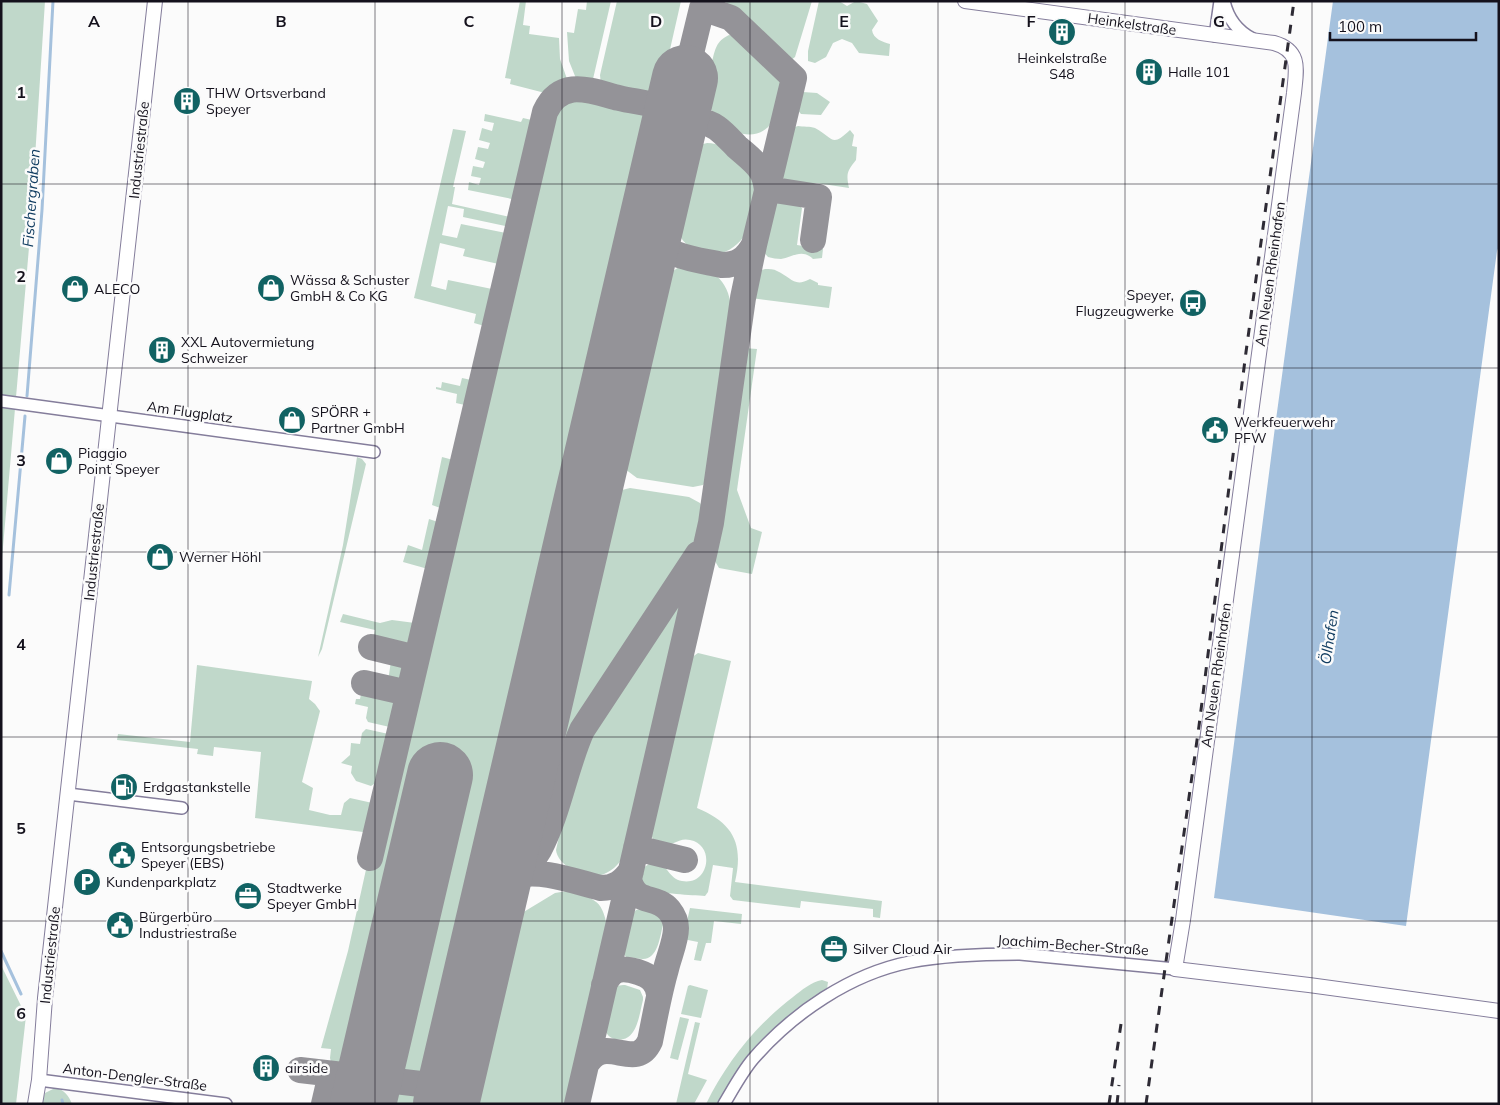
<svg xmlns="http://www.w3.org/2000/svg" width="1500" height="1105" font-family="Mulish,sans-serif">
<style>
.green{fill:#c0d8ca}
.water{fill:#a5c1dd}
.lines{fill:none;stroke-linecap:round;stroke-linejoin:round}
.stream{stroke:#a5c1dd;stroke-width:3}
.taxiway{stroke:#949398;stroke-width:26}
.runway{stroke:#949398;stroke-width:66}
.minor-casing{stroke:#847d9b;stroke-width:14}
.tertiary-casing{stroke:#847d9b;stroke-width:16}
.minor{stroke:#fff;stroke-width:11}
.tertiary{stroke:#fff;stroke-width:14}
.rail{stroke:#2e2b35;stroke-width:3;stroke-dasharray:9 9;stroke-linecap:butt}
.grid{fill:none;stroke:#14111c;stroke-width:1;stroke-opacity:0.55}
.labels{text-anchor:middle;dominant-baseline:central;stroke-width:5;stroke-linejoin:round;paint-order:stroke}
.street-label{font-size:14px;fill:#14111c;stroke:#fbfbfb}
.poi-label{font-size:14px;fill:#14111c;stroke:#fbfbfb;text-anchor:start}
.water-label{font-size:15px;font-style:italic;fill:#103c60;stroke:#fbfbfb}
.grid-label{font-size:16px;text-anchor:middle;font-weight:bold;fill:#14111c;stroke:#fbfbfb;stroke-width:5;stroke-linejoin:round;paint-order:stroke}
</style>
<rect width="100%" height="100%" fill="#fbfbfb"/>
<path class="green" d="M1,1h44l-15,235 -29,334z
M520,1h6l-3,24 7,1 -1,8 30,4 1,21 7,20 -2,5 -16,10 -39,-10 1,-5 -6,-1z
M587,1h24l-18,78 -9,5 -7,-3 -8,-20 -2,-29 7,1 4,-24 8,1z
M617,1h64l-20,88 -7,8c-11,2 -44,-5 -53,-12l-1,-10z
M727,1h85l-17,56 -4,3 -7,-2 -5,-3 -54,-49z
M819,1h20l8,5 9,-5 11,3 11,17 -6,9c1,9 11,12 18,14l-1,12 -30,-3 -7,-10 -10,-4 -9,4 -7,14 -11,6 -7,-2v-10z
M729,35c22,0 57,37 52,61 -2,8 -4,18 -8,25 -12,19 -35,16 -49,3 -9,-8 -16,-16 -18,-28 -1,-11 4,-23 6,-34 3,-12 4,-21 17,-27z
M803,92l14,1 13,9 -9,13 -20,-1 -6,-7 2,-11z
M571,96c15,-1 61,9 75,15 4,2 6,4 7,9l-223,952 -2,4 -7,2 -84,-10 -5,-2 -2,-8 1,-9 -10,-1 27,-97 19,-86h7l175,-749c6,-10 11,-17 22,-20z
M485,114l36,8 2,-4 13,3 -17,76 -2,3 -49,-10 1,-8 10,3 2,-7 -10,-2 2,-10 10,2 2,-6 -10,-3 3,-12 10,2 2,-6 -11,-3 3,-12 10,3 2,-8 -10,-2z
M798,126c5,1 12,0 17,2 19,10 16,20 35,2l4,5 -2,11 5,1 -1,13c-9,11 -10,14 -7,28l-33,-5 -18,3 -12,-3 -5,-9 -1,-5 9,-37 3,-4z
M453,129l13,2 -13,56h2l-3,17 62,14 -4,9 -47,-10 1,-8 -16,-3 -6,29 15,3 4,-14 45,9 3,4 -6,28 -40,-9 2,-7 -25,-6 -9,43 15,4 2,-10 49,10 -9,37 -14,-4 2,-9 -62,-16z
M707,143c12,0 19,5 26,13 11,10 20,21 22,35 4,26 -11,59 -38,63 -19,2 -32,-7 -40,-23 0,-1 -3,-6 -3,-7 0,-9 8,-31 10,-41 2,-10 3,-25 10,-33 3,-4 8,-6 13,-7z
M787,201l7,1 8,6 -5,37 26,4 -1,9 -9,1c-11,-11 -20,-2 -32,0 -4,0 -9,-1 -13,-2l-7,-8 11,-40 6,-6z
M679,267c34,-4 54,16 52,50l-23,160 -5,8 -10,2 -56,-9 -12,-9 -5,-11 40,-174 10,-11z
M765,269c4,0 9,0 12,2 14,6 17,17 33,8l8,4v2l14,2 -3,21 -78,-10 4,-26z
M744,348l13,1 -20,141 14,38 11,4 -10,42 -33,-6 -7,-12z
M462,378l14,3 -7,25 -13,-3 1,-9 -21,-5v-2l5,1 1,-6 18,4z
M357,457l5,2 4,5 -44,185 -4,8 25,-112z
M442,457l15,4 -10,44 -4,4 -11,-4z
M630,488l59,9 11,6 4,7 -4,18 -11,28 -111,168 -40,102 -4,-1 76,-327 4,-6z
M429,519l9,3 2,8 -8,37 -4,2 -25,-7 5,-17 14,5z
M675,605l5,1 3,8 -57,238c-5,10 -12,18 -22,22 -15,6 -46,-6 -48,-24l18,-81 17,-42 75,-114z
M343,614l37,9 12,-3 23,3 3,3 -5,21 -6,3 -34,-8 2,-12 -35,-8z
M698,653l33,8 -34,147c36,15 47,35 38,74l147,19 -2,17 -7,-1v-8l-72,-8 -1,7 -67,-8 -3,-4 3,-28 -20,-3 -5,27 -3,4c-13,-1 -45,-2 -56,-7 -8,-3 -13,-11 -9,-19l15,-10c12,4 14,19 27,21 27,5 34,-36 8,-41 -11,-3 -19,7 -30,7l-4,-3 -8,-14 40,-170z
M395,658l10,3 4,5 -4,16 -2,2 -15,-3 3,-20z
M197,665l115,16 -3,18 6,5 5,7 -18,71 11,6 -4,22 21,5h11l3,-12 6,-5 27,6 -14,60h-3l3,-32 -108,-14 6,-66 -47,-5 -1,9 -16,-2 1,-5 -81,-9 1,-6 72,8z
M362,689l34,8 4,2 -6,29 -26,-6 -2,-4 2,-11 -13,-3 1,-5h4z
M366,729l27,6 -10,43 -12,8 -15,-5 -5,-8 1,-7 -11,-3 9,-8 1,-12 9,1 2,-11z
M567,891c30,8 36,9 41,41l-40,172h-99l43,-188h5l38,-23z
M690,908l52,6 -1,10 -27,-3 -3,22h-5l-5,18 -7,-1 4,-18 -15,-3z
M641,909l17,5 5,11c-3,11 -5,34 -20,34 -5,0 -11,-2 -17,-2l-4,-6 10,-36 4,-5z
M1,965l25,51 -10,88h-15z
M822,980l6,2 -1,7 -103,104 -6,11h-12c21,-42 49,-78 87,-107 9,-7 18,-15 29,-17z
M625,985l15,5 3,7v3c-4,15 -6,44 -28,39 -5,-1 -9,-5 -11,-11 -1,-7 3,-32 7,-38 4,-4 9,-5 14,-5z
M690,985l18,5 -7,28 -20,-4 7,-28z
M680,1017l9,2 -11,41 -8,-2z
M695,1022l5,1 -12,51 19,6 -13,24h-18z
M338,1081l80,8c7,4 7,8 5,15h-96l5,-15z
M55,1088c9,1 14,8 17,16h-31l4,-11z"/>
<path class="water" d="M1333,1h166v245l-2,5 -91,675 -192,-28 61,-471z"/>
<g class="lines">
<path class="stream" d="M27,396l15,-186 11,-209
M9,595l16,-179
M1,951l20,43
M62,1100l1,4"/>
<path class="taxiway" d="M669,146c10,-18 28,-32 48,-18 7,5 14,13 20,19 17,15 30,22 30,47
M768,189l51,8 -6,43
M653,215c0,7 0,14 2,20 9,23 46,25 67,30 16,0 24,-6 32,-20
M640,273c9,-12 17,-18 32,-20
M371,647l45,11
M364,683l44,10
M512,820c-3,26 0,42 26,53
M636,848l49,12
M370,858l175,-746c16,-35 46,-21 74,-14 15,4 32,4 45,11 9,7 9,14 8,24
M515,876c25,-8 61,6 86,12 14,0 22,-6 30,-17
M493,905c4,-9 9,-19 17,-26 11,-9 22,-16 29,-29 20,-38 26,-82 43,-120l116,-176
M604,985c8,-17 17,-18 34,-13 12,4 19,9 21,22
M586,1065c19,-34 49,9 64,-24 5,-24 9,-48 16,-72 3,-13 10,-28 10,-41 0,-6 -3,-13 -7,-18 -14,-16 -33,-4 -40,-30
M300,1070l138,16c8,5 8,8 6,18
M438,1086l7,-2 3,-2 13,-44
M324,1104l7,-30
M577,1104l128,-554 6,-27 32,-225 11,-53 40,-167 -63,-60 -29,-10 -17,70"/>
<path class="runway" d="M363,1104l77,-329
M446,1104l239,-1026"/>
<g class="minor-casing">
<path id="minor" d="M1224,1c4,18 13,30 29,38
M1215,36l5,-35
M1,401l373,51
M68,794l114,14
M39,1080l187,24
M724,1104c9,-15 18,-32 29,-45 40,-46 97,-85 157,-97 36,-7 74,-8 110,-8l155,15"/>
</g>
<g class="tertiary-casing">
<path id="tertiary" d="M965,1l309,42c28,8 22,28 20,50l-111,827 -8,49 134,16 190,26
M35,1104l4,-24 6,-82 110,-997"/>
</g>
<use href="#minor" class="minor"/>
<use href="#tertiary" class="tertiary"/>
<path class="rail" d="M1109,1104l12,-80
M1117,1104l2,-19
M1146,1104l53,-378 47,-374 48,-351"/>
</g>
<path class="grid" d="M188,1v1103M375,1v1103M562,1v1103M750,1v1103M938,1v1103M1125,1v1103M1312,1v1103M1,184h1498M1,368h1498M1,552h1498M1,737h1498M1,921h1498"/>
<defs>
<g id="building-disc" transform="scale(1.4375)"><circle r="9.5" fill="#116263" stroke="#fbfbfb"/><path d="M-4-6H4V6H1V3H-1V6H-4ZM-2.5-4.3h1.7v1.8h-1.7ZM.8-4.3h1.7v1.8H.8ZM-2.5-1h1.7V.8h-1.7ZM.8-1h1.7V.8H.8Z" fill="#fff"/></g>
<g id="shop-disc" transform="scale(1.4375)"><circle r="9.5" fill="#116263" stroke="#fbfbfb"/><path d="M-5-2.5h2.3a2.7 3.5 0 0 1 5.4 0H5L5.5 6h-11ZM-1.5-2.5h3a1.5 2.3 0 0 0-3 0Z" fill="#fff"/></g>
<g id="bus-disc" transform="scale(1.4375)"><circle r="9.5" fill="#116263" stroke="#fbfbfb"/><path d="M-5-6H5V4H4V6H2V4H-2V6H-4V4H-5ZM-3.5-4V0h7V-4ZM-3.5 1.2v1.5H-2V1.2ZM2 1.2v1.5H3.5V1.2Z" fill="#fff"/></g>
<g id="civic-disc" transform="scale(1.4375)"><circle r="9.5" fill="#116263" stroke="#fbfbfb"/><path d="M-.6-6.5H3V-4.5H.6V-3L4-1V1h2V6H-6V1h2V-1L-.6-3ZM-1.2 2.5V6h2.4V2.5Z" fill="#fff"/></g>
<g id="fuel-disc" transform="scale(1.4375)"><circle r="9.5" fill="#116263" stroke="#fbfbfb"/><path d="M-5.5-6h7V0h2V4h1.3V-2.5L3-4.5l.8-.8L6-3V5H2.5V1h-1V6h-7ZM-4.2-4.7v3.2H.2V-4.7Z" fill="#fff"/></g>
<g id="parking-disc" transform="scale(1.4375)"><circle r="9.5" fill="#116263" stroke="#fbfbfb"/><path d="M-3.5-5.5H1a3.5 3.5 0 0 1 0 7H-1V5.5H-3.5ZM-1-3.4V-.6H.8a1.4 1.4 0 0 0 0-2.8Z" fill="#fff"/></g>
<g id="office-disc" transform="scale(1.4375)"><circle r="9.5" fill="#116263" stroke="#fbfbfb"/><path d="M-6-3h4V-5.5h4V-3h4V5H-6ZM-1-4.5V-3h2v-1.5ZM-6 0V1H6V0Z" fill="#fff"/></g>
</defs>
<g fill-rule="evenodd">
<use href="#building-disc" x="1062" y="32"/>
<use href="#building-disc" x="1149" y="72"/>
<use href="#building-disc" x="187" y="101"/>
<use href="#shop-disc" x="271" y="288"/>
<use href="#shop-disc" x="75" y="289"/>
<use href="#bus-disc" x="1193" y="303"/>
<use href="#building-disc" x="162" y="350"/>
<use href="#shop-disc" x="292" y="420"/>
<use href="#civic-disc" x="1215" y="430"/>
<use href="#shop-disc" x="59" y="461"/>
<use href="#shop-disc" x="160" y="557"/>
<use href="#fuel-disc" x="124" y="787"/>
<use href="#civic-disc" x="122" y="855"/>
<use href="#parking-disc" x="87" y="882"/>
<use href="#office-disc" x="248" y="896"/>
<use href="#civic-disc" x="120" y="925"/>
<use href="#office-disc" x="834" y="949"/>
<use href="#building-disc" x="266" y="1068"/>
</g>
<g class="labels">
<g class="street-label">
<text transform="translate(1132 24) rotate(8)">Heinkelstraße</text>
<text transform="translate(139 150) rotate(-84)">Industriestraße</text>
<text transform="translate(1270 274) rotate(-82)">Am Neuen Rheinhafen</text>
<text transform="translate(190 412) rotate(8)">Am Flugplatz</text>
<text transform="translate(94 552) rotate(-84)">Industriestraße</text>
<text transform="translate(1216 675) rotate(-82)">Am Neuen Rheinhafen</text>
<text transform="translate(1073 945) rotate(4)">Joachim-Becher-Straße</text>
<text transform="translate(50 955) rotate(-84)">Industriestraße</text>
<text transform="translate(135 1077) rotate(7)">Anton-Dengler-Straße</text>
</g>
<g class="poi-label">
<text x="1062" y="58" text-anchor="middle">Heinkelstraße<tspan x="1062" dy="16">S48</tspan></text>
<text x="1168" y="72">Halle 101</text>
<text x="206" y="93">THW Ortsverband<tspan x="206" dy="16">Speyer</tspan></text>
<text x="290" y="280">Wässa &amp; Schuster<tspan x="290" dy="16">GmbH &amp; Co KG</tspan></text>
<text x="94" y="289">ALECO</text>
<text x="1174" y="295" text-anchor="end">Speyer,<tspan x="1174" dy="16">Flugzeugwerke</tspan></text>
<text x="181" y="342">XXL Autovermietung<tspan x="181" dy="16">Schweizer</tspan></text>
<text x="311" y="412">SPÖRR +<tspan x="311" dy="16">Partner GmbH</tspan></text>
<text x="1234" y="422">Werkfeuerwehr<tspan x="1234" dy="16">PFW</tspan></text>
<text x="78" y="453">Piaggio<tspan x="78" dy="16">Point Speyer</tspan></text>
<text x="179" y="557">Werner Höhl</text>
<text x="143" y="787">Erdgastankstelle</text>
<text x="141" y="847">Entsorgungsbetriebe<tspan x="141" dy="16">Speyer (EBS)</tspan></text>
<text x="106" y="882">Kundenparkplatz</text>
<text x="267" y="888">Stadtwerke<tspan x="267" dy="16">Speyer GmbH</tspan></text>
<text x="139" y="917">Bürgerbüro<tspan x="139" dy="16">Industriestraße</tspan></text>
<text x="853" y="949">Silver Cloud Air</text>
<text x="285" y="1068">airside</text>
</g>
<g class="water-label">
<text transform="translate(31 198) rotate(-86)">Fischergraben</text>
<text transform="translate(1329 637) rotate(-81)">Ölhafen</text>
</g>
</g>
<g class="grid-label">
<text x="94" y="27">A</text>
<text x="281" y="27">B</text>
<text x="469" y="27">C</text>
<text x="656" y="27">D</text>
<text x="844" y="27">E</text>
<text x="1031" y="27">F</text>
<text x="1219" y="27">G</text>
<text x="21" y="98">1</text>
<text x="21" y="282">2</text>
<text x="21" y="466">3</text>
<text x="21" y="650">4</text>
<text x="21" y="834">5</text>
<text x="21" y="1019">6</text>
</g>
<rect width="1500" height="1105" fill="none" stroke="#14111c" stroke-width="5"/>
<path d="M1330 32v8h146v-8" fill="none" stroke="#14111c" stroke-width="2.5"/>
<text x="1338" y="32" font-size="15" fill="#14111c" stroke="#fbfbfb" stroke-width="4" paint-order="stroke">100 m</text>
</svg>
